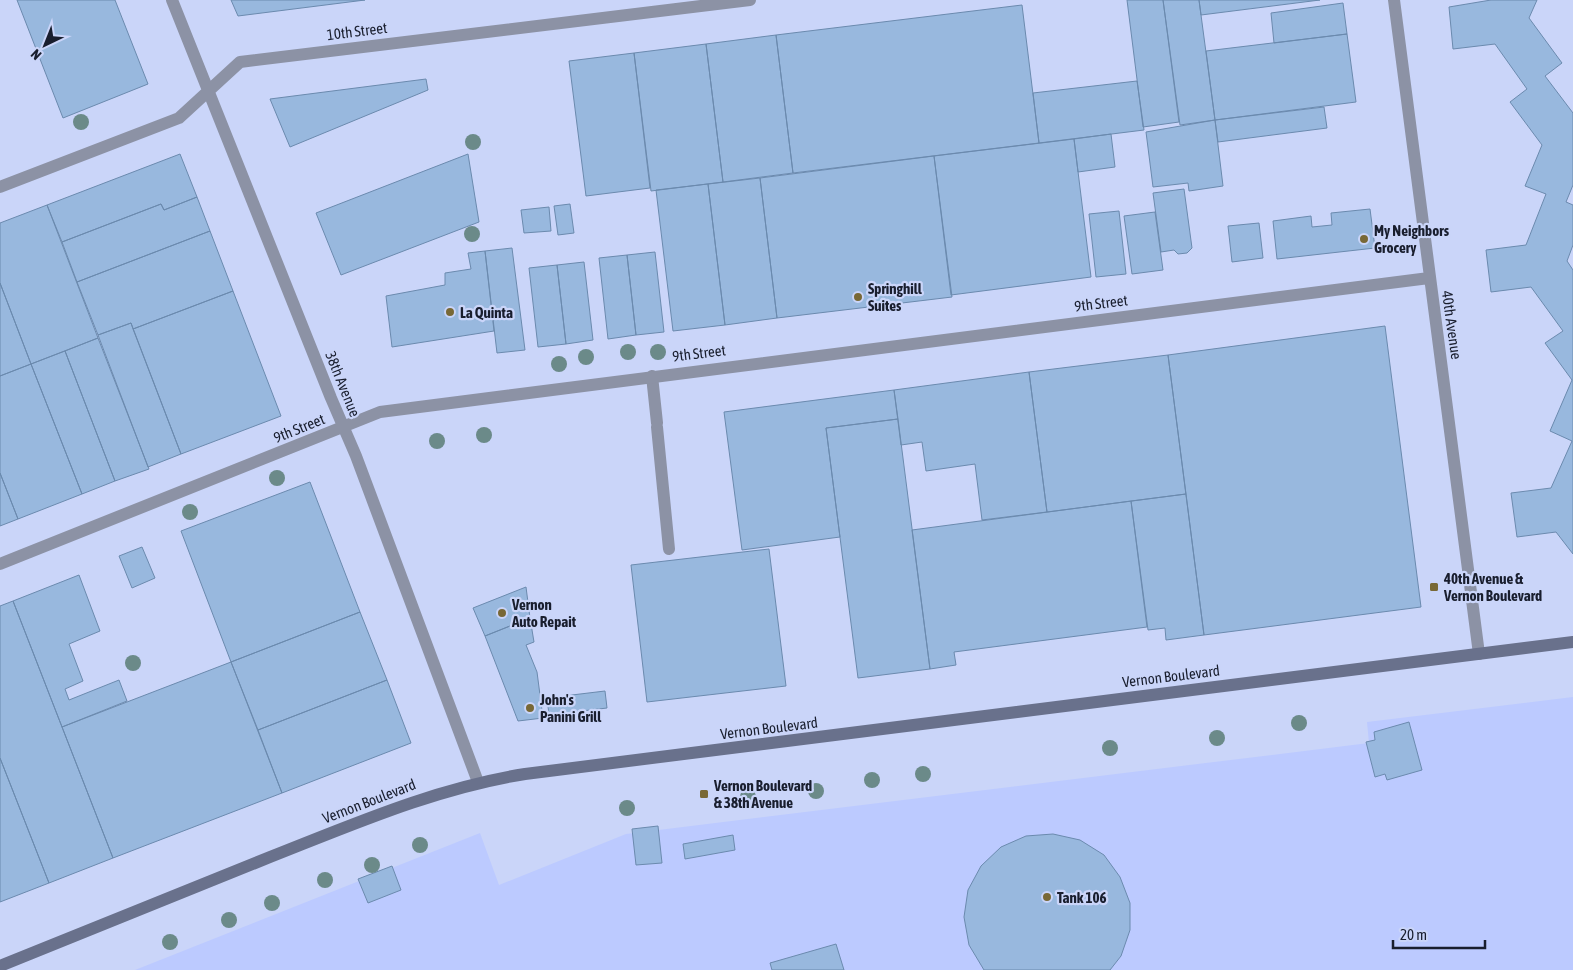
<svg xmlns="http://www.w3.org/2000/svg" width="1573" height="970" font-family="'Asap Condensed',sans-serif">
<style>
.built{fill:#bccaff}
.building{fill:#98b8de;stroke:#6b8aae}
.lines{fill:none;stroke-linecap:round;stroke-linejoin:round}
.service{stroke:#8c92a5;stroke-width:12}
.minor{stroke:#8c92a5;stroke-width:12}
.secondary{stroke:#69718c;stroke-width:12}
.tree{fill:#6b8a89}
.poi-dot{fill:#786836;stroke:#cad5f9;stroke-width:2}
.labels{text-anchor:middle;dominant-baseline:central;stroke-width:4.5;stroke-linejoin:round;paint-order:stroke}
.street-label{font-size:15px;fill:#191e2e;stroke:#cad5f9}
.poi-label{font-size:15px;font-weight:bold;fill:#191e2e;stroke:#cad5f9;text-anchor:start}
</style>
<rect width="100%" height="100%" fill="#cad5f9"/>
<path class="built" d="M1573,697v273h-1438l345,-137 19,52 127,-51 743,-91 -2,-21z"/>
<path class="building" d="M17,0h98l33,84 -85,34z
M231,0h134l-127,16z
M1127,0h36l16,122 -36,5z
M1163,0h36l16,120 -35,5z
M1199,0h121l-119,15z
M1491,0h46l-8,18 33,45 -17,13 28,37v72l-7,17 7,3v40l-6,16 6,9v284l-17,-22 -39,5 -6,-44 40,-5 21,-47 -22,-10 22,-51 -27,-37 18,-12 -32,-44 -40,5 -5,-42 40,-5 20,-51 -21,-8 17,-41 -32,-43 17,-13 -32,-45 -42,5 -4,-42z
M1343,3l4,31 -73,9 -3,-30z
M1022,5l17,138 -246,30 -17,-138z
M1347,34l9,68 -141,18 -9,-69z
M776,35l17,138 -70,9 -17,-138z
M706,44l17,138 -72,9 -17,-138z
M634,53l16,135 -64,8 -17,-135z
M426,79l2,11 -138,57 -20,-48z
M1137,81l7,49 -105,13 -6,-50z
M1324,107l3,21 -109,14 -3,-22z
M1215,120l8,66 -34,5 -1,-8 -35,4 -7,-55z
M1111,134l4,33 -37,5 -4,-33z
M1074,139l17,138 -140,18 -17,-139z
M180,154l17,43 -33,13 -3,-6 -99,38 -15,-37z
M468,154l11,68 -138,53 -25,-62z
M934,156l18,141 -175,21 -17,-140z
M760,178l17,140 -52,7 -17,-141z
M708,184l17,141 -52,6 -17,-141z
M1184,189l8,59 -5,5 -9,1 -4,-4 -13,2 -8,-59z
M197,197l13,34 -133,51 -15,-40 99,-38 3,6z
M570,204l4,29 -16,2 -4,-29z
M47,205l51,133 -67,26 -31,-81v-60z
M549,207l2,24 -27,2 -3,-23z
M1370,209l5,39 -98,11 -4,-38 38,-5 1,11 20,-2 -1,-12z
M1119,211l7,63 -30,3 -7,-63z
M1155,212l8,58 -31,4 -8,-58z
M1259,223l4,35 -31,4 -4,-36z
M210,231l23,60 -100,38 -2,-6 -33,12 -21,-53z
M512,248l13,102 -28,3 -12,-102z
M485,251l9,80 -102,16 -6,-51 59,-11v-12l26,-4 -3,-16z
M655,252l9,80 -28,3 -9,-80z
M627,255l9,80 -28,4 -9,-81z
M584,262l9,78 -27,4 -9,-79z
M557,265l9,79 -28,3 -9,-79z
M0,283l31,81 -31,12z
M233,291l48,125 -100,38 -48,-125z
M131,323l50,131 -33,13 -50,-132z
M1385,326l36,281 -217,28 -36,-280z
M98,338l51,131 -34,12 -50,-130z
M65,351l50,130 -33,13 -51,-130z
M1168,355l18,139 -139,18 -18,-140z
M31,364l51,130 -64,25 -18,-46v-97z
M1029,372l18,140 -65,8 -7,-56 -49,7 -4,-29 -21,3 -7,-55z
M894,390l4,29 -72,9 14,109 -98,13 -18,-138z
M898,419l32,250 -72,9 -32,-250z
M0,473l18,46 -18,7z
M310,482l50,130 -129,50 -50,-131z
M1186,494l18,141 -38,5 -1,-12 -17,2 -17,-129z
M1131,501l16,126 -193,25 2,13 -26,4 -18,-139z
M142,547l13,31 -23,10 -13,-32z
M769,549l17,137 -139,16 -16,-137z
M79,575l21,56 -31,13 14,37 -18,8 4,11 50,-20 8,21 -65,26 -49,-126z
M526,587l4,31 -45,18 -12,-28z
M13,601l100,257 -64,25 -49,-125v-152z
M360,612l27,68 -129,50 -27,-68z
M530,618l4,24 -8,3 11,27 6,46 -25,3 -33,-85z
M231,662l51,131 -169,65 -51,-131z
M387,680l24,63 -129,50 -24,-63z
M605,691l2,17 -58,7 -2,-17z
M1409,722l13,48 -35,10 -2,-6 -10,3 -9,-35 9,-2 -1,-8z
M0,758l49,125 -49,19z
M658,826l4,37 -26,2 -4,-36z
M1053,834l27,6 24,15 16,22 10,26v27l-9,26 -11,14h-126l-15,-25 -5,-28 4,-27 13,-24 20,-19 25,-11z
M733,835l2,15 -50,9 -2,-15z
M392,866l9,24 -33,13 -10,-24z
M836,944l8,26h-72l-2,-7z"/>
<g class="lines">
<path class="service" d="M652,376l5,47
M657,427l12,122"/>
<path class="minor" d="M172,0l159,398 25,58 122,326
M1394,0l85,654
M0,187l179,-69 61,-56 510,-62
M0,564l380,-152 1049,-134"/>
<path class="secondary" d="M0,966c90,-36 180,-73 270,-109 84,-33 166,-69 255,-83l1048,-132"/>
</g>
<g class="tree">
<circle cx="81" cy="122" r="8"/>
<circle cx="473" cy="142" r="8"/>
<circle cx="472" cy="234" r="8"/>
<circle cx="628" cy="352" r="8"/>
<circle cx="658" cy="352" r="8"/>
<circle cx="586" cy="357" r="8"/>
<circle cx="559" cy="364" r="8"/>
<circle cx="484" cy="435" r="8"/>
<circle cx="437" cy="441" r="8"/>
<circle cx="277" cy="478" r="8"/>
<circle cx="190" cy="512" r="8"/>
<circle cx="133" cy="663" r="8"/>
<circle cx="1299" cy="723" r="8"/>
<circle cx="1217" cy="738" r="8"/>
<circle cx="1110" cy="748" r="8"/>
<circle cx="923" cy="774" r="8"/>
<circle cx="872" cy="780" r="8"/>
<circle cx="816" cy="791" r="8"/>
<circle cx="748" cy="797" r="8"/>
<circle cx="627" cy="808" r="8"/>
<circle cx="420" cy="845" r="8"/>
<circle cx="372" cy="865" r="8"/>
<circle cx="325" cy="880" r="8"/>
<circle cx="272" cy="903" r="8"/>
<circle cx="229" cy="920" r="8"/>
<circle cx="170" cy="942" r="8"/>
</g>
<g class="poi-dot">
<circle cx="1364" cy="239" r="5"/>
<circle cx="858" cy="297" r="5"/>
<circle cx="450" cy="312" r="5"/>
<rect x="1429" y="582" width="10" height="10" rx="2.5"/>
<circle cx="502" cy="613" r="5"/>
<circle cx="530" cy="708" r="5"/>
<rect x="699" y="789" width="10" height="10" rx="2.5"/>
<circle cx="1047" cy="897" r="5"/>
</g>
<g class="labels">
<g class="street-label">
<text transform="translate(357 31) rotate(-7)">10th Street</text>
<text transform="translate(1101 303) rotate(-7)">9th Street</text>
<text transform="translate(1452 325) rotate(82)">40th Avenue</text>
<text transform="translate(699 353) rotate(-7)">9th Street</text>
<text transform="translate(343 384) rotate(68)">38th Avenue</text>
<text transform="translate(299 428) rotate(-22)">9th Street</text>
<text transform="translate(1171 676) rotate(-7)">Vernon Boulevard</text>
<text transform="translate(769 728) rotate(-7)">Vernon Boulevard</text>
<text transform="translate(369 801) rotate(-21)">Vernon Boulevard</text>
</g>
<g class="poi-label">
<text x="1374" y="230">My Neighbors<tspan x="1374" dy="17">Grocery</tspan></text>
<text x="868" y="288">Springhill<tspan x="868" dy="17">Suites</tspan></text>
<text x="460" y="312">La Quinta</text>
<text x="1444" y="578">40th Avenue &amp;<tspan x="1444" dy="17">Vernon Boulevard</tspan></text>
<text x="512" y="604">Vernon<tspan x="512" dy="17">Auto Repait</tspan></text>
<text x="540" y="699">John's<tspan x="540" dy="17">Panini Grill</tspan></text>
<text x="714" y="785">Vernon Boulevard<tspan x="714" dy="17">&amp; 38th Avenue</tspan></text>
<text x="1057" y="897">Tank 106</text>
</g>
</g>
<g transform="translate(45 45) rotate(223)" stroke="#cad5f9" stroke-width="4" paint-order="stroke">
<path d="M0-4L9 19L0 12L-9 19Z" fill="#191e2e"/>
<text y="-8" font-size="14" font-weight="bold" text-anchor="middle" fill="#191e2e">N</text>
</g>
<path d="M1393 940v8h92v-8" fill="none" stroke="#191e2e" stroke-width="2.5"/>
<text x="1400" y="940" font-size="15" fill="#191e2e" stroke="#cad5f9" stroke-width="4" paint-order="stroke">20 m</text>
</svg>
